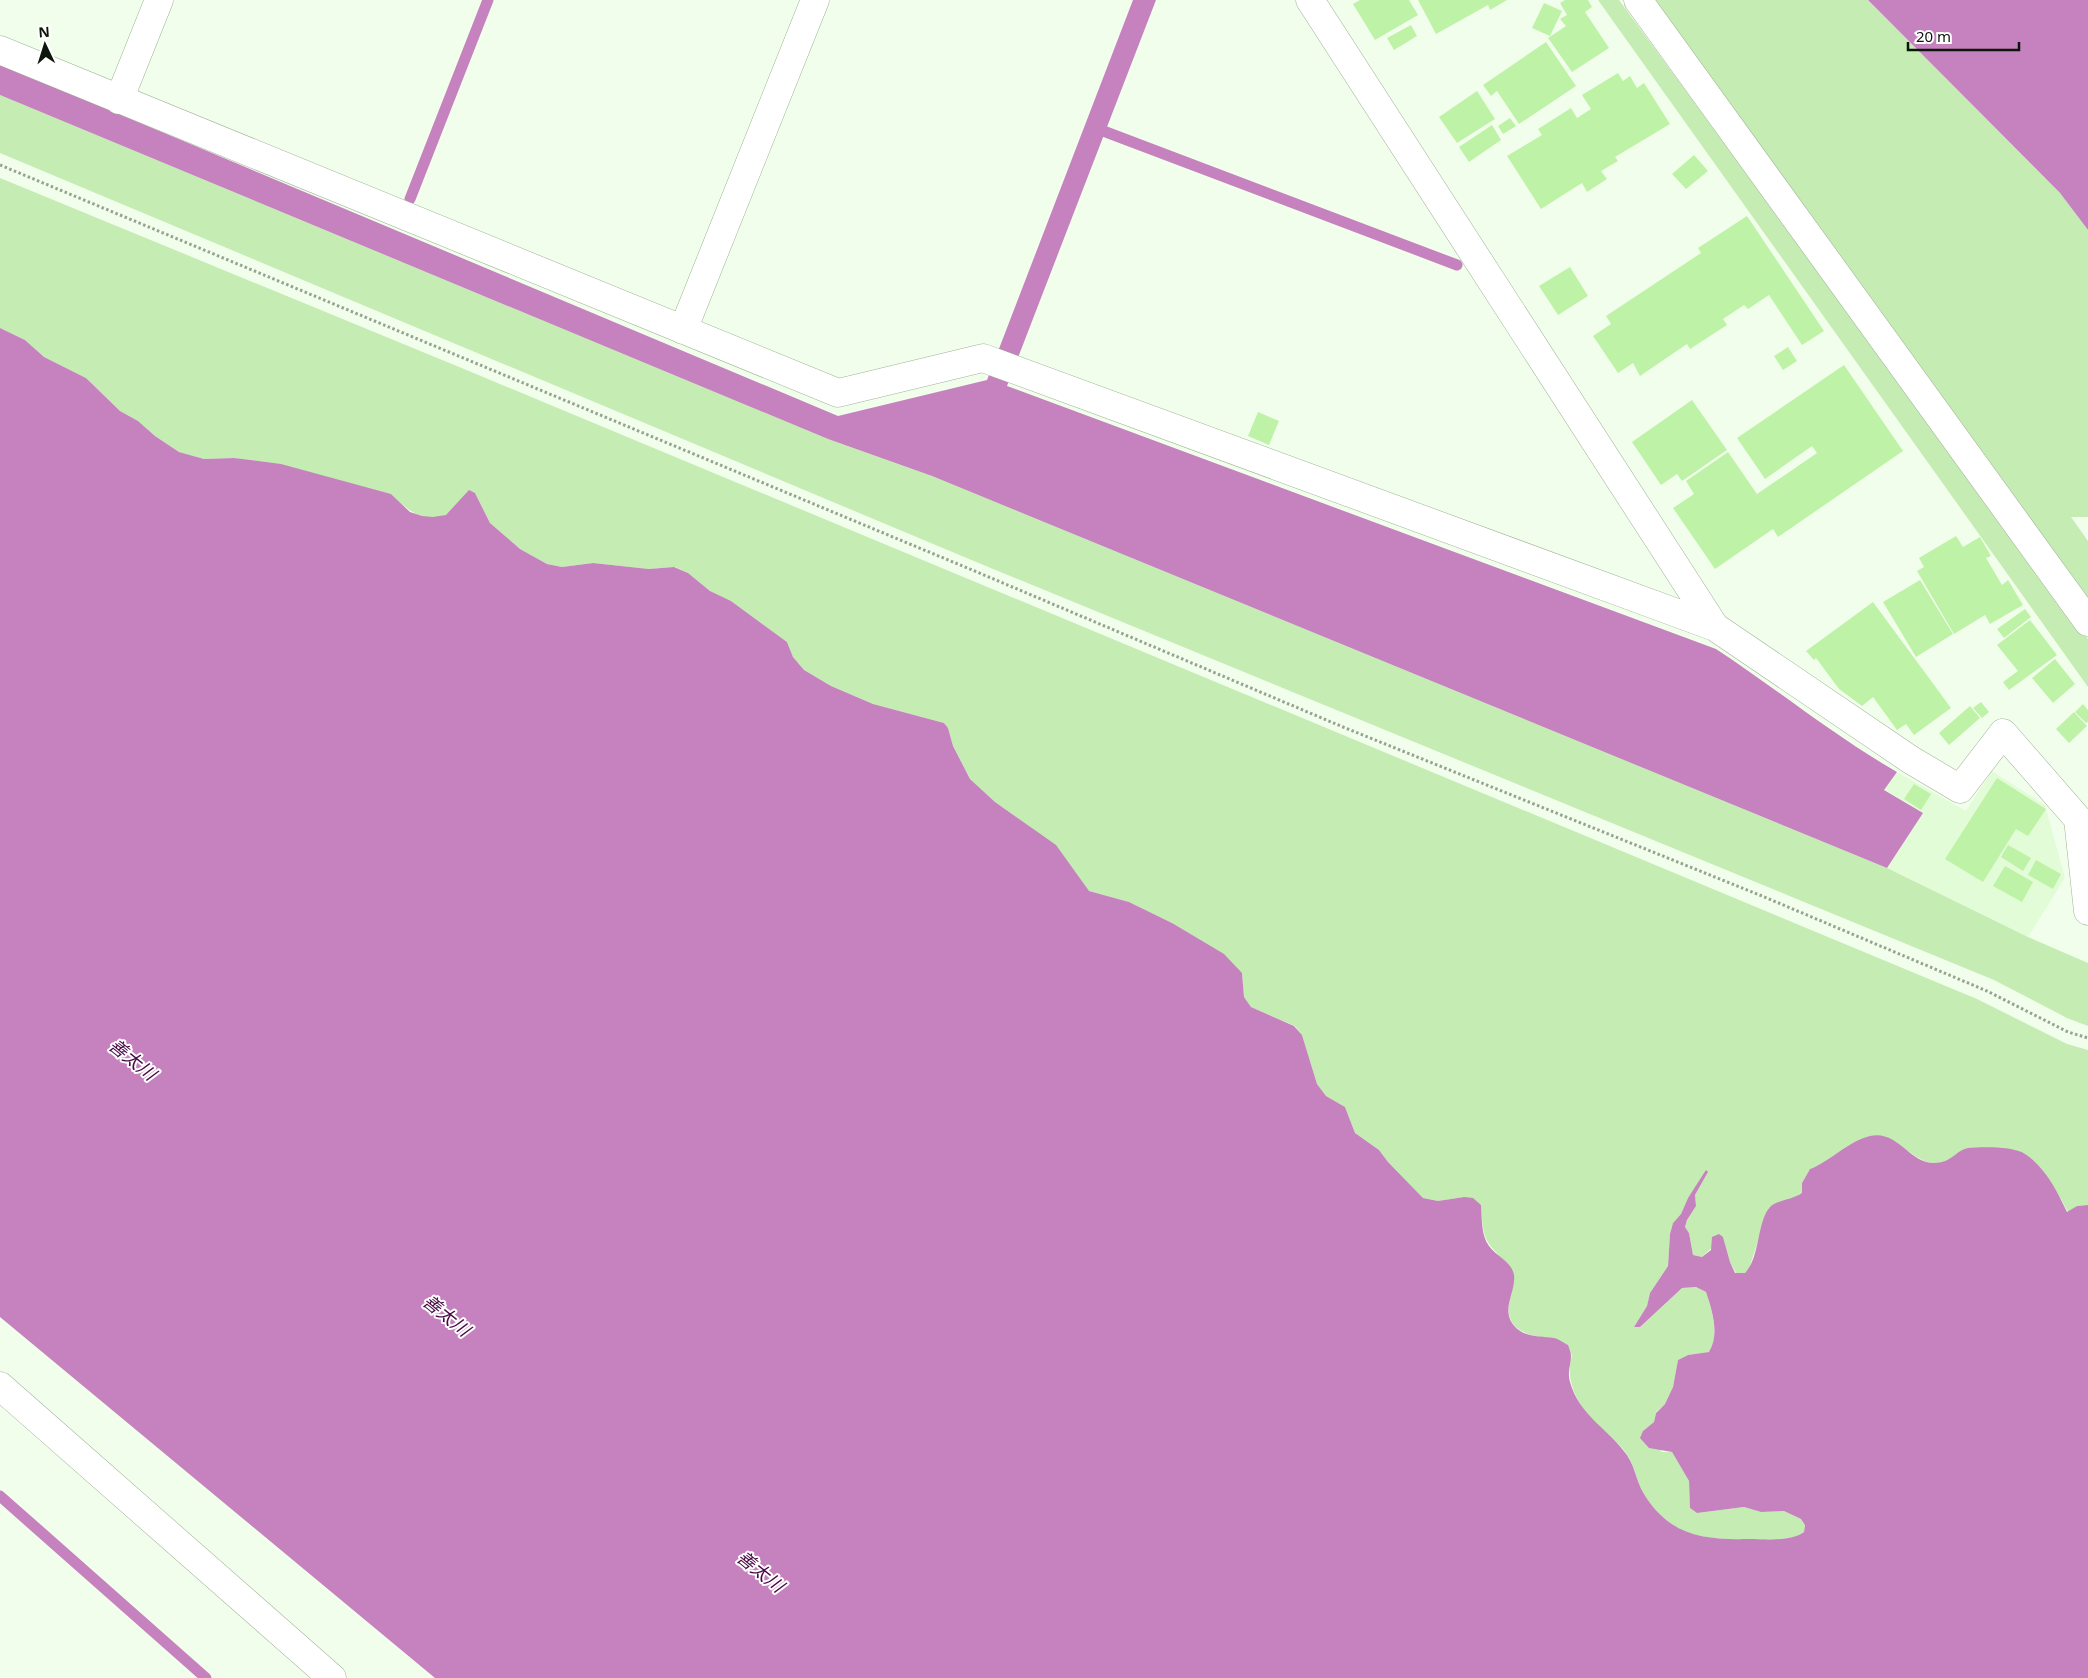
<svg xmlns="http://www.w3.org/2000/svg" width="2088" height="1678" font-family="'Noto Sans','Noto Sans JP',sans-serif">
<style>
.built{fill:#e2fcd7}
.green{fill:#c4ecb3}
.water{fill:#c582be}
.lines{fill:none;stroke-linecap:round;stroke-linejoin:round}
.stream{stroke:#c582be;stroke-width:11}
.building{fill:#bef2a6}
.minor-casing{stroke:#a0b397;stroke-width:29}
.path{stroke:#98a293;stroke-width:3;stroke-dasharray:2.5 2.5;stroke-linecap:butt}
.minor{stroke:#fff;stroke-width:28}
.labels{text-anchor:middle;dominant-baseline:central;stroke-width:4;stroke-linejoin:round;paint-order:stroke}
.water-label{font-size:18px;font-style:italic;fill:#470844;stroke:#fff}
</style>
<rect width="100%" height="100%" fill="#f2feec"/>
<path class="built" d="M1992,771l53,34 20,73 -37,59 -141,-69 36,-55 -39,-24 13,-17 69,39z"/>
<path class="green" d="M1598,0h21l469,639v48z
M1651,0h217l192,193 28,37v287h-17l17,24v59z
M0,95l828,344 104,37 955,392 141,69 60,26v63l-21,-8 -73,-38 -1025,-421 -969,-406z
M0,178l464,191 1513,630 90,45 21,6v155l-11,1 -9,6 -7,-13 -95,-51c-6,5 -13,11 -20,14 -24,8 -41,-18 -63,-26l-73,33 -8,14v10c-11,8 -24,7 -34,16l-19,60 -4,4h-9l-6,-11 -7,-25 -21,20 -9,-2 -4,-22 -4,-6 2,-7 9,-14 -1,-11 13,-23 -20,26 -7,16 -8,9 -3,11 -2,32 -18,27 -3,13 -13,21h6l42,-39 14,-1 10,5c6,18 13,42 4,60l-22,3 -10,5 -5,27 -8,17 -9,8 -2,10 -11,9 19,21h10l17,29 1,27 7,5 47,-6 17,5 23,-1 17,8 4,5 -1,8c-13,10 -35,7 -51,7 -48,1 -82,-1 -109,-45 -9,-15 -8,-29 -21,-45 -7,-8 -17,-15 -25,-23 -19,-19 -34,-44 -26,-71l-16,-16c-22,-2 -51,-6 -47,-35 0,-5 3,-10 3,-15 0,-8 -2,-16 -3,-24 -25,-24 -26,-25 -28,-60l-17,-8 -26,4 -15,-3 -35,-36 -9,-12 -24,-17 -10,-26 -19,-11 -9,-12 -15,-49 -7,-9 -44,-19 -7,-10 -2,-24 -70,-50 -43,-21 -40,-11 -57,-63 -37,-26 -25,-23 -17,-33 -5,-18 -4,-5 -71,-19 -42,-18 -27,-16 -11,-13 -6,-15 -56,-41 -21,-10 -22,-18 -13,-6 -26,2 -56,-6 -31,4 -15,-3 -27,-15 -30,-26 -15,-30c-9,7 -18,17 -28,22 -23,11 -41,-7 -56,-21l-157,-36 -30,1 -25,-7 -24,-16 -17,-15 -18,-10 -34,-33 -42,-21 -19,-17 -25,-12z"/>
<path class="water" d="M1133,0h23l-149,386 709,263c61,40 118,87 181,123l-13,18 39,23 -36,55 -955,-392 -104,-37 -828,-344v-31l838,352 149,-36z
M1868,0h220v230l-28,-37z
M0,328l25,12 19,17 42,21 34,33 18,10 17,15 24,16 25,7 30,-1 47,6 110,30 19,18 12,4 11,1 13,-2 23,-25 6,3 15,30 30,26 27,15 15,3 31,-4 56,6 25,-2 14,6 22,18 21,10 56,41 6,15 11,13 27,16 42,18 71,19 4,5 5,18 17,33 25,23 61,43 33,46 40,11 43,21 52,31 18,19 2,24 7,10 43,19 8,9 15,49 9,12 19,11 10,26 24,17 9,12 35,36 15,3 26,-4 9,1 8,7c1,14 0,30 8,41 7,10 23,16 25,29 2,16 -12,33 -2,48 10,15 27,13 42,15 5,1 10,5 14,7 1,3 3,8 3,11 0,9 -4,15 -1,26 9,32 35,45 53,68 13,15 12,30 21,44 26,42 59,46 105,45 17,0 41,3 55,-7l1,-7 -4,-6 -17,-8 -23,1 -17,-5 -47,6 -7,-5 -1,-27 -17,-29 -23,-4 -9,-10 3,-7 11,-9 2,-9 9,-9 8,-17 5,-27 10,-5 21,-3c11,-18 3,-42 -3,-60l-10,-5 -14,1 -42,39h-6l13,-21 3,-13 18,-27 2,-32 3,-11 8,-9 7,-16 18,-28 2,2 -13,23 1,11 -9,14 -2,7 4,6 4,22 9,2 9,-7 1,-13 7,-3 4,3 7,25 5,11h10c15,-15 12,-52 25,-66 7,-7 22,-7 32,-14v-10l8,-14c21,-8 37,-27 60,-33 28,-6 39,27 64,27 18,0 22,-13 34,-15 14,-1 45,-2 57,6 20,13 32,37 42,58l10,-6 11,-1v473h-1653l-435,-361z"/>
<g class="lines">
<path class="stream" d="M1098,129l359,136
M410,199l78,-199
M0,1496l206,182"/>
</g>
<path class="building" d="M1360,0h49l9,15 -43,25 -22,-36z
M1418,0h89l-17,10 -2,-5 -52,29z
M1565,0h23l4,7 -7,5 24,36 -37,24 -24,-34 18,-12 -6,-7 7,-4 -7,-12z
M1544,3l18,8 -12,25 -18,-8z
M1411,25l6,11 -23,14 -7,-12z
M1546,42l30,44 -57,38 -22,-33 -6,5 -8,-11z
M1618,73l5,8 7,-5 7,12 7,-5 26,41 -55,33 3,4 -17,10 6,8 -20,13 -5,-9 -41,26 -34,-53 35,-21 -4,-6 33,-21 6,10 14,-9 -9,-14z
M1477,91l18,28 -38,24 -18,-26z
M1510,118l6,8 -13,8 -5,-8z
M1492,125l9,15 -32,22 -10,-15z
M1694,155l14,16 -22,18 -14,-15z
M1747,216l77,115 -22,14 -33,-50 -21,14 -4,-4 -21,14 4,6 -37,24 -3,-5 -47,32 -7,-13 -15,10 -25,-37 18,-12 -5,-8 95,-63 -3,-5z
M1570,267l18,29 -30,19 -19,-29z
M1788,347l9,14 -14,9 -9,-14z
M1844,365l59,86 -125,86 -5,-8 -58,40 -42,-61 21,-14 -8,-13 42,-29 29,42 60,-41 -5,-7 -47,33 -28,-41z
M1692,400l35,50 -45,31 -5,-7 -16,11 -29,-43z
M1258,412l21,9 -10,24 -21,-9z
M1956,536l7,11 17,-10 11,19 -5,2 16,27 6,-5 15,25 -33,19 -5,-9 -31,19 -37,-63 7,-4 -5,-9z
M1920,580l33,54 -37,23 -33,-55z
M1873,602l78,106 -37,27 -8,-11 -9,6 -24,-33 -11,9 -23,-17 -23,-31 -2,2 -8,-9z
M2025,609l6,8 -27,21 -7,-9z
M2030,620l27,35 -48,35 -6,-8 15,-11 -21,-26z
M2055,659l20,25 -22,19 -21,-25z
M1981,702l8,10 -7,6 -9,-10z
M2083,704l5,6v12l-2,1 -11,-11z
M1970,706l10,12 -31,27 -10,-12z
M2074,712l13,14 -18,17 -13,-14z
M1997,778l49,31 -18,27 -12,-7 -33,53 -38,-23z
M1914,784l17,10 -10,16 -17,-11z
M2008,845l23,13 -8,13 -22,-14z
M2036,860l25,14 -8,15 -25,-14z
M2005,866l28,16 -11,20 -29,-16z"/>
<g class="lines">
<g class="minor-casing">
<path id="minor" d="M1310,0l405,627 196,133 49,29 43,-56 75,86 10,92
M1638,0l450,622
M0,50l838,343 145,-35 732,269
M119,100l40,-100
M683,330l132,-330
M0,1386l332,292"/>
</g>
<path class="path" d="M0,165l977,407 366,155 419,169 225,95 81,41 20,6"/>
<use href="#minor" class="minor"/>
</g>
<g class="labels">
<g class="water-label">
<text transform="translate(133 1059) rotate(39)">善太川</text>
<text transform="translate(447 1315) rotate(39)">善太川</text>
<text transform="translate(761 1571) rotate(39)">善太川</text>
</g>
</g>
<g transform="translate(45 45) rotate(356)" stroke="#ffffff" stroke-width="4" paint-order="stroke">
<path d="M0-4L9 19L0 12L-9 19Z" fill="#0e150b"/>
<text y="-8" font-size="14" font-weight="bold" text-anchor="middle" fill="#0e150b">N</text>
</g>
<path d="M1908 42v8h111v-8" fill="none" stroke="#0e150b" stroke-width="2.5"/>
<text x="1916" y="42" font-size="15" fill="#0e150b" stroke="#ffffff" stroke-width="4" paint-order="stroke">20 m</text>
</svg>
